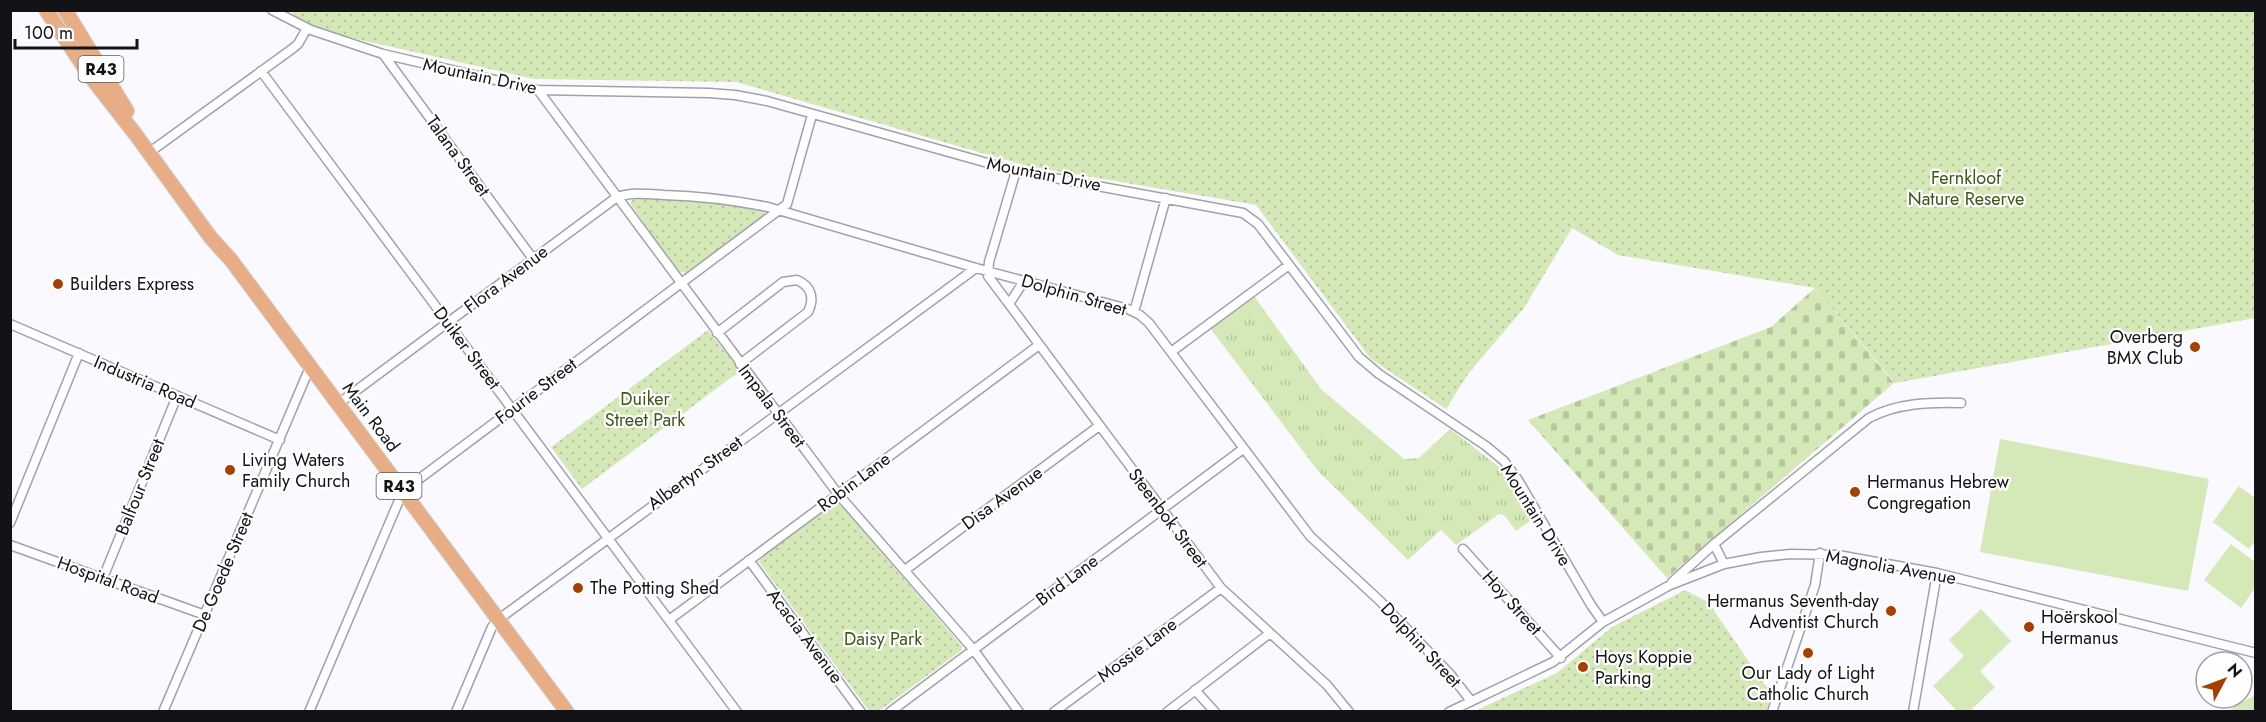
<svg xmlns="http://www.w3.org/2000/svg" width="2266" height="722" font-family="Jost,sans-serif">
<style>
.grass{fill:url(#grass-tufts)}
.cemetery{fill:url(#cemetery-stones)}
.park{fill:url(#park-dots)}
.pitch{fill:#d4e9b7}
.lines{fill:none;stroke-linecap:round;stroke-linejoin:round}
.minor-casing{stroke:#a3a0ae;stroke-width:11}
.primary-casing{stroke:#d5d4d5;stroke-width:16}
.minor{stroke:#fff;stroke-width:8}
.primary{stroke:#e6ad86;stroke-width:14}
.poi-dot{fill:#a34002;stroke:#fff;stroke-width:2}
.labels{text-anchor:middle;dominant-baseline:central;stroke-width:4.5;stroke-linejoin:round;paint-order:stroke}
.shield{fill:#fff;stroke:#5a595c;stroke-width:1.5}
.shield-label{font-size:16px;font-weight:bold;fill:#131216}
.street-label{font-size:18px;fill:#131216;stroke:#fff}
.park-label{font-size:18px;fill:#3f5419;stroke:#fff}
.poi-label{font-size:18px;fill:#131216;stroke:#fff;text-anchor:start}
</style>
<defs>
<pattern id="grass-tufts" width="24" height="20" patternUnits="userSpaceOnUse" patternTransform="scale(1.5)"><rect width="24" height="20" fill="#d4e9b7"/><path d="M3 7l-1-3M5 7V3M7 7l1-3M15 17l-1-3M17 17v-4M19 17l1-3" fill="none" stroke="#b5c79d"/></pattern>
<pattern id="cemetery-stones" width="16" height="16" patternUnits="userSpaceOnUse" patternTransform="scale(1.5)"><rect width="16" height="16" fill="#d4e9b7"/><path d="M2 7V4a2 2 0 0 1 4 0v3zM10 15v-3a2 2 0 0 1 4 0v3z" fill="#b5c79d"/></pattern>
<pattern id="park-dots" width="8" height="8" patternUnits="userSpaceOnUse" patternTransform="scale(1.5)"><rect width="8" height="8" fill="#d4e9b7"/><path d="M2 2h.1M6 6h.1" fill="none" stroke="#b5c79d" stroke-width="1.8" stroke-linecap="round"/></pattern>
</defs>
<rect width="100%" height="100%" fill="#faf9ff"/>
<path class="grass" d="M1254,296l67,93 83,70 15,-1 31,-29 48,37 36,52 -18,13 -12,-16 -5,-1 -43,31 -15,-15 -33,30 -90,-89 -108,-143z"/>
<path class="cemetery" d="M1815,288l79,95 -227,195 -139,-158 243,-93z"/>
<path class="park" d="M291,11h1964v307l-360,65 -80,-95 -197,-33 -46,-27 -48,80 -56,66 -22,35 -75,-50 -115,-154 -229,-39 -291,-84 -202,-3 -231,-52z
M637,198c42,1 84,4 126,13l2,3 -3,4 -76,55 -8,-2 -47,-66v-4z
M708,330l32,41 -158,118 -31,-42z
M834,502h4l124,144v4l-83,61h-10l-110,-149 1,-5z
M1685,590l23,12 64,93 -6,16h-291l82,-38 55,-46z"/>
<path class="pitch" d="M2000,439l209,40 -21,112 -208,-39z
M2239,486l16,12v43l-6,8 -36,-27z
M2231,544l24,18v26l-14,20 -37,-28z
M1981,609l30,32 -31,30 15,16 -25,24h-13l-24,-25 31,-30 -15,-16z
M2255,695v16h-27z"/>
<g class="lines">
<g class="minor-casing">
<path id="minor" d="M272,10l39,20 72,24 155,36 171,3 26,2 32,6 249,70 227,42 15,11 101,133 20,17 107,72 18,15 14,19 73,125 12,17
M383,54l150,205
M261,71l476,641
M538,90l300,404 135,155 46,63
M154,149l138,-100 6,-5 9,-16
M1016,171l-27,91 -1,14 233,312 106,97 22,27
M1009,304l15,-23
M1134,312l32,-114
M10,324l270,116
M717,333l66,-51 14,-2c14,6 18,18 11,32l-68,52
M1171,352l118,-87
M338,404l279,-207c15,-5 31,-3 47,-2 35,1 69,5 104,12l208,61 152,41 12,6 9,8 161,213 70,65 70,73 21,27
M10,523l69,-170
M1714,544l10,20
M10,545l195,70
M1463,549l98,109
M749,560l112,152
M905,570l194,-144
M103,578l74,-182
M1672,582l42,-38 155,-126c28,-15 61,-16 92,-15
M669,620l370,-275
M1195,690l20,22
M163,712l147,-345
M309,712l94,-221 384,-287 25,-89
M456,712l36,-85 7,-8 477,-351
M890,712l353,-263
M1054,712l167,-124
M1167,712l103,-79
M1449,712l104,-50 50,-40 67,-37 54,-21 37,-7 30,-3 47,1 99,18 319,80
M1772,712l43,-127 5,-32
M1913,712l24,-139"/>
</g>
<g class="primary-casing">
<path id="primary" d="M46,10l44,66 46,59 75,103 20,22 336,452
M65,10l62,101"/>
</g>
<use href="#minor" class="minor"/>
<use href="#primary" class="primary"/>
</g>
<g class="poi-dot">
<circle cx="58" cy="284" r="6"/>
<circle cx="2195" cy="347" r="6"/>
<circle cx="230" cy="470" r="6"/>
<circle cx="1855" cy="492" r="6"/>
<circle cx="578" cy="588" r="6"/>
<circle cx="1891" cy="611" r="6"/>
<circle cx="2029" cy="627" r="6"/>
<circle cx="1808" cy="653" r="6"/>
<circle cx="1583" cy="667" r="6"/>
</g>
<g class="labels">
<g class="shield">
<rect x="78.5" y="56" width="45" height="26" rx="4.5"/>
<rect x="376.5" y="473" width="45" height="26" rx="4.5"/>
</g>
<g class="shield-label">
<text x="101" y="69">R43</text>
<text x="399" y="486">R43</text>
</g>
<g class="street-label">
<text transform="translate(480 76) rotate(12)">Mountain Drive</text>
<text transform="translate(458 156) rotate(54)">Talana Street</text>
<text transform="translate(1044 174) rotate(11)">Mountain Drive</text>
<text transform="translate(506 279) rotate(-37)">Flora Avenue</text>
<text transform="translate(1074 295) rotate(16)">Dolphin Street</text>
<text transform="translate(467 348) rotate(53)">Duiker Street</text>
<text transform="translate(145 382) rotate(23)">Industria Road</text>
<text transform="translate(536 391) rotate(-37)">Fourie Street</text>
<text transform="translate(772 406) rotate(53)">Impala Street</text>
<text transform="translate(371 417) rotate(53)">Main Road</text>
<text transform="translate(695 473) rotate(-36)">Albertyn Street</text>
<text transform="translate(854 482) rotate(-37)">Robin Lane</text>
<text transform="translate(140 487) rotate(-68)">Balfour Street</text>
<text transform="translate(1002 498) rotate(-36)">Disa Avenue</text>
<text transform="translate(1536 515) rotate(58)">Mountain Drive</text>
<text transform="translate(1168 518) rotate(53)">Steenbok Street</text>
<text transform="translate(1891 567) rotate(10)">Magnolia Avenue</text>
<text transform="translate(223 572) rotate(-67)">De Goede Street</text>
<text transform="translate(108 580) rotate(20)">Hospital Road</text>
<text transform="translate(1067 580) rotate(-37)">Bird Lane</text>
<text transform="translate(1512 603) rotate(48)">Hoy Street</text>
<text transform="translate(805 636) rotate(53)">Acacia Avenue</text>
<text transform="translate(1421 645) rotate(47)">Dolphin Street</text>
<text transform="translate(1137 650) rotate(-37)">Mossie Lane</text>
</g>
<g class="park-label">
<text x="1966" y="178">Fernkloof<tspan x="1966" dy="21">Nature Reserve</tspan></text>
<text x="645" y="399">Duiker<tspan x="645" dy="21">Street Park</tspan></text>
<text x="883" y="639">Daisy Park</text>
</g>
<g class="poi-label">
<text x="70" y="284">Builders Express</text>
<text x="2183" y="337" text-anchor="end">Overberg<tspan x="2183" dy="21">BMX Club</tspan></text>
<text x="242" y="460">Living Waters<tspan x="242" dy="21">Family Church</tspan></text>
<text x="1867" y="482">Hermanus Hebrew<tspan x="1867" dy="21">Congregation</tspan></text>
<text x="590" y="588">The Potting Shed</text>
<text x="1879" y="601" text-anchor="end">Hermanus Seventh-day<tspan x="1879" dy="21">Adventist Church</tspan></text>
<text x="2041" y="617">Hoërskool<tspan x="2041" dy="21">Hermanus</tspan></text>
<text x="1595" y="657">Hoys Koppie<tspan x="1595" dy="21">Parking</tspan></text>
<text x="1808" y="673" text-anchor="middle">Our Lady of Light<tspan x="1808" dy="21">Catholic Church</tspan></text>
</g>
</g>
<rect width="2266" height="722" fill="none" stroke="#131216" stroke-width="24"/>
<g transform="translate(2224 680) rotate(49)"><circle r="28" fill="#ffffff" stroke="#a1a0a2" stroke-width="1.5"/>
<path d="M0-4.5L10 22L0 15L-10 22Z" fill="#a34002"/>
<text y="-9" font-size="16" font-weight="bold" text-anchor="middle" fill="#131216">N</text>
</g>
<path d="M15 39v9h122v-9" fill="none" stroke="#131216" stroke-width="3"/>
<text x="24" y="39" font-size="18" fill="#131216" stroke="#ffffff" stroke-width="4.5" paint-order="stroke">100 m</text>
</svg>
